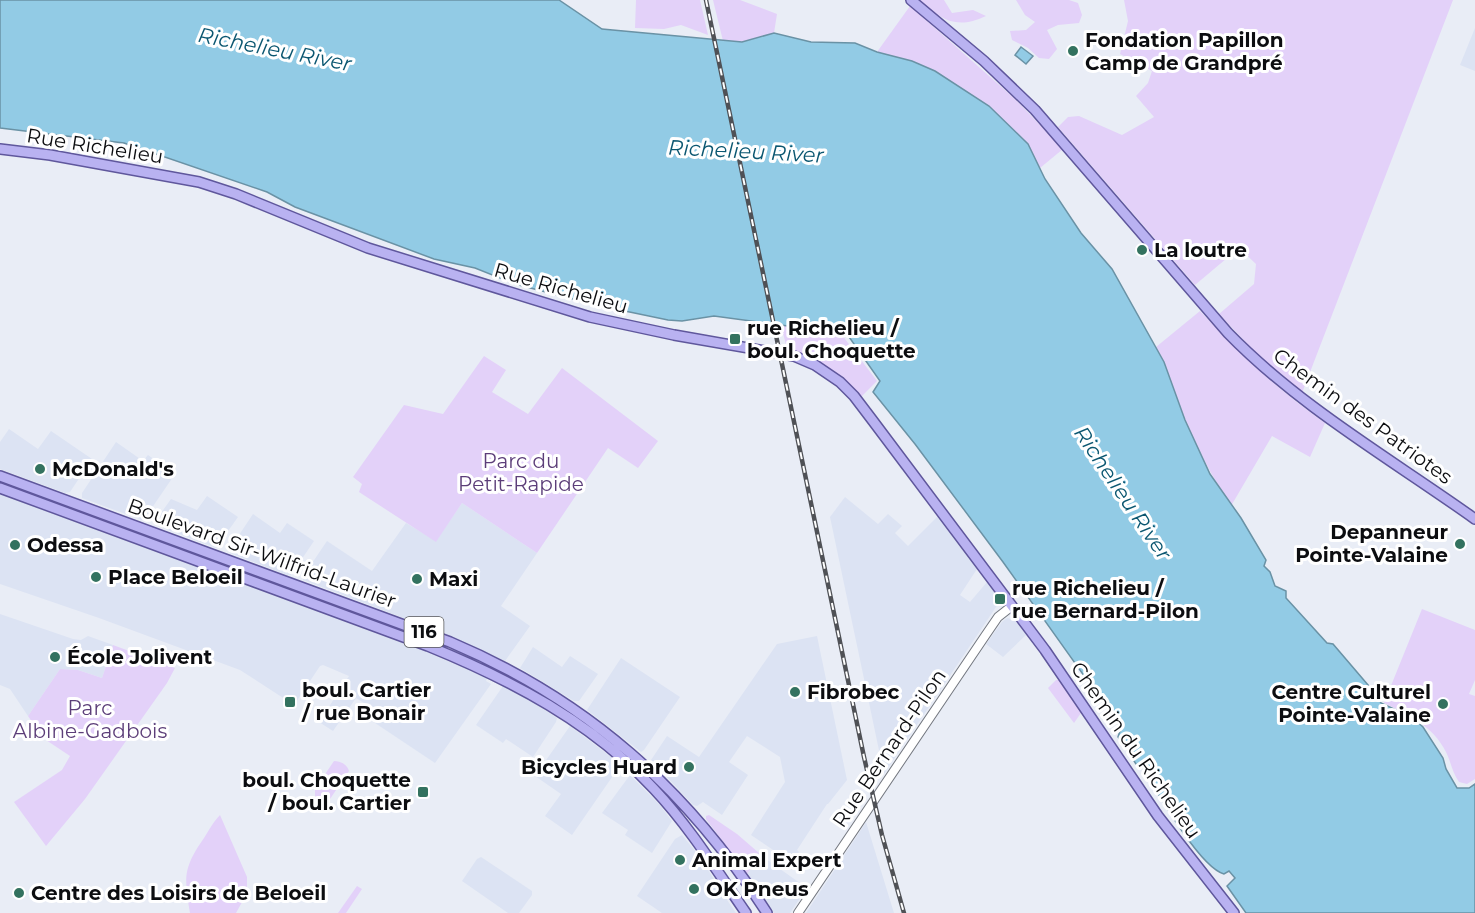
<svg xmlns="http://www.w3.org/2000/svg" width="1475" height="913" font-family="Montserrat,sans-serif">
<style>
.built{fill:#dce3f3}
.green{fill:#e3d1f9}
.water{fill:#92cbe5;stroke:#6a92a5;stroke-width:1.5}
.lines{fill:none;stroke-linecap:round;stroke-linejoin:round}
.minor-casing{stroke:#73777f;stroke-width:10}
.major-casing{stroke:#5f579c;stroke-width:12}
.minor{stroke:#fff;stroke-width:8}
.major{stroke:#b9b2f1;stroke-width:9}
.rail-casing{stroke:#4f5156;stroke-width:4.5}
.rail{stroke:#fff;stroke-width:2;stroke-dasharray:7;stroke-linecap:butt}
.poi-dot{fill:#33725f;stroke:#fff;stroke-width:2}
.labels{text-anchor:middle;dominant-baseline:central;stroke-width:6;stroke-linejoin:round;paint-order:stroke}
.shield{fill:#fff;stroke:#555658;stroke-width:1.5}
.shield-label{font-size:18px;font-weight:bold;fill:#0c0d10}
.poi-label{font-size:20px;font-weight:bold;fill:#0c0d10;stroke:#fff;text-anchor:start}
.street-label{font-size:20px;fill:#0c0d10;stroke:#fff}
.park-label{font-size:20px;fill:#5c3e79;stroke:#fff}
.water-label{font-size:21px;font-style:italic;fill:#0b5771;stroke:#fff}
</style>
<rect width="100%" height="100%" fill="#e9edf6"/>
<path class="built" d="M1475,28v43l-15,-6z
M9,429l29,20 13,-18 41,28 -22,33 -5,1 -65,-24v-27z
M116,442l27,19 5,-6 27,19 -30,44 -3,2 -60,-22v-5z
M0,494l427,158 60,26 -1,3 5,3 -56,79 -66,-44 6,-9 -19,-12 -23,33 -14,-9 30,-46 -26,-11 -3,1 -26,39 -54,-35 -141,-52 -99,-34z
M207,496l31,21 -22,31 -61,-23 1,-5 15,-21 26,11z
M845,497l33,27 10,-10 14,12 -7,7 13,13 30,-30 39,53 -17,26 10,7 17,-20 13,19 -116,173 -54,-257z
M462,503l75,50 -36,53 29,20 -25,35 -62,-28 -140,-53 1,-5 23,-34 45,30 34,-48 30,18z
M253,514l27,19 7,-10 27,18 -23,34h-4l-57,-22 -1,-3z
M0,614l73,25 8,1 7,-4 25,9 -11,33 -24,-8 -18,-1 -32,47 -18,-27 -10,-4z
M1007,618l8,2 11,15 -23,22 -17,-13 16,-22z
M817,636l30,144 -19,24h-1l-30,46 2,2 -8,10 -40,-27 34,-53 -5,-25 -33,-21 -18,26 19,13 -26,40 -19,-13 -6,4 -4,-1 -42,-45 16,-24 32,21 78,-113z
M533,647l29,20 8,-11 28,18 -19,27h-5l-54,-33z
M621,658l59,39 -36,53 -3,2 -54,-42z
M503,686l27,14 27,18 -1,4 -23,35 -27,-18 -3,4 -27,-18z
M570,726l44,33 5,8 -47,68 -27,-19 16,-22 -26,-18z
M630,775l29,29 13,17 -20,32 -27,-18 3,-5 -26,-17z
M866,822l28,91h-88l49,-74z
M682,835l18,22 20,32 -2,2 3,4 2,-1 13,19h-74l-25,-17 38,-57z
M759,854l48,34 -17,25h-16l-27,-39z
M481,857l51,34v4l-13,18h-11l-46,-32 15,-22z"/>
<path class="green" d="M636,0h64l8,35 -27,-10 -17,4 -29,-1z
M713,0h27l37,14 -3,19 -32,9 -19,-1z
M919,0h25l8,13 21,-3 13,6c-30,14 -44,4 -67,-16z
M1016,0h53l9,3 4,12 -3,8 -21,2 -11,5 10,19 -8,10 -10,-1 -11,-10 -16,-8 -2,-9 16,-1 9,-8 -10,-7z
M1124,0h329l-151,393 -47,-41 -36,-38 35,-30 2,-20 -17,-16 -44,37 -137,-158 10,-10 11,-1 43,19 32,-18 -18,-21 12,-13 4,-12 -32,-17 8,-33z
M910,6l105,93 48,50 -23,19 -12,-24 -39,-38 -54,-35 -23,-10 -35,-9z
M1200,311c39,42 78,79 125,112l-15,34 -38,-21 -41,70c-18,-28 -33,-56 -46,-86 -10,-25 -17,-50 -29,-73z
M781,325l61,10 35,46 -16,16c-21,-23 -44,-40 -74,-48z
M484,356l22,14 -14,22 36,22 34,-46 96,73 -20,27 -30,-20 -71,105 -75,-50 -26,39 -77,-50 3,-8 -9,-7 51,-72 39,9z
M1422,609l53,21v50l-6,14 6,2v83l-8,5 -8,-2c-7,-10 -8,-20 -13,-30 -13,-26 -37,-37 -62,-49z
M113,645l62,23 -8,15 -82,116 -39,47 -32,-44 48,-32 8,-14 -27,-18 -15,-22 32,-47 18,1 24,8z
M1056,680h3l22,33 -7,10 -26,-35z
M334,761c6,0 13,3 15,10l-19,28 -10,2 -5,-5v-7z
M220,815l27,62v16l-11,20h-46c-6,-36 -7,-45 14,-75 5,-8 10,-17 16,-23z
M709,815l28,19 22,19v3l-12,18 -41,-55v-3z
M357,886l5,3 -16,24h-8z"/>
<path class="water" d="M0,0h559l43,29 140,13 32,-9 37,9 44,1 22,9 35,9 23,10 54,35 39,38 17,35 36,54 31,36 52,93 21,58 25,54 31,44 25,42 -2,6 6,6 5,14 11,5v7l41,45 6,1 41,48 7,11 32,15 10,9 20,31 3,11 11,19h12l6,-4v129h-229l-19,-27 8,-8 -6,-7 -5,3c-25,-7 -68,-84 -83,-109l-5,-1 -18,-27 2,-6 -3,-9 -114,-160 -88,-118 -42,-52 7,-11 -33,-47 -133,-18 -32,5 -14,-1 -72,-15 -81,-21 -40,-16 -41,-9 -139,-52 -28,-15 -143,-49 -124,-15z
M1021,47l12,9 -7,8 -11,-9z"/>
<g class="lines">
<g class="minor-casing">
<path id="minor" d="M798,913l187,-277 13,-19 14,-11"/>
</g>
<g class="major-casing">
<path id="major" d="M911,0l73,61 51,49 193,223c72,74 163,126 247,186
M0,149l50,6 149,27 37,12 132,54 222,69 84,18 120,21 21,9 25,17 14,14 19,25 172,229 113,166 76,97
M0,476l450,166c137,58 237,147 317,271
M0,488l428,158c83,34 164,76 226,143 35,37 63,82 92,124"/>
</g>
<use href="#minor" class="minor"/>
<use href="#major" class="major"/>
<g class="rail-casing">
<path id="rail" d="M706,0l158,757 18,78 22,78"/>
</g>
<use href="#rail" class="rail"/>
</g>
<g class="poi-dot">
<circle cx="1073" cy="51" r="6"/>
<circle cx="1142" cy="250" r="6"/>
<rect x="729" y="333" width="12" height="12" rx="3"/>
<circle cx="40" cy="469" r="6"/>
<circle cx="1460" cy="544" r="6"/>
<circle cx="15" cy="545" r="6"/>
<circle cx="96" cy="577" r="6"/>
<circle cx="417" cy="579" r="6"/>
<rect x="994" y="593" width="12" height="12" rx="3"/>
<circle cx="55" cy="657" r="6"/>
<circle cx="795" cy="692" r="6"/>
<rect x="284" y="696" width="12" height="12" rx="3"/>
<circle cx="1443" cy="704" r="6"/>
<circle cx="689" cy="767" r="6"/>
<rect x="417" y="786" width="12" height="12" rx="3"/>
<circle cx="680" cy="860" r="6"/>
<circle cx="694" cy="889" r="6"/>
<circle cx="19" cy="893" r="6"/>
</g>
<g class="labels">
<rect class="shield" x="404.5" y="617" width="39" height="30" rx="4.5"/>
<g class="shield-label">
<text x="424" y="632">116</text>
</g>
<g class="poi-label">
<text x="1085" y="40">Fondation Papillon<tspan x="1085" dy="23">Camp de Grandpré</tspan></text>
<text x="1154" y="250">La loutre</text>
<text x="747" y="328">rue Richelieu /<tspan x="747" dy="23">boul. Choquette</tspan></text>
<text x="52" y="469">McDonald's</text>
<text x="1448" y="532" text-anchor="end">Depanneur<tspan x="1448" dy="23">Pointe-Valaine</tspan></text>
<text x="27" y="545">Odessa</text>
<text x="108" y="577">Place Beloeil</text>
<text x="429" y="579">Maxi</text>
<text x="1012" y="588">rue Richelieu /<tspan x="1012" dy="23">rue Bernard-Pilon</tspan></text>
<text x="67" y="657">École Jolivent</text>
<text x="302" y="690">boul. Cartier<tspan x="302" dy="23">/ rue Bonair</tspan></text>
<text x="807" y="692">Fibrobec</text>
<text x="1431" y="692" text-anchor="end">Centre Culturel<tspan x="1431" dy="23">Pointe-Valaine</tspan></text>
<text x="677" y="767" text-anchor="end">Bicycles Huard</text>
<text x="411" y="780" text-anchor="end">boul. Choquette<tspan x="411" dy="23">/ boul. Cartier</tspan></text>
<text x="692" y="860">Animal Expert</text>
<text x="706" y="889">OK Pneus</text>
<text x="31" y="893">Centre des Loisirs de Beloeil</text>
</g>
<g class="street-label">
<text transform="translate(95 146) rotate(9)">Rue Richelieu</text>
<text transform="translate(561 288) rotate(16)">Rue Richelieu</text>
<text transform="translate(1363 416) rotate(36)">Chemin des Patriotes</text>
<text transform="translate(262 553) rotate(20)">Boulevard Sir-Wilfrid-Laurier</text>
<text transform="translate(889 748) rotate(-56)">Rue Bernard-Pilon</text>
<text transform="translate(1136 750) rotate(55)">Chemin du Richelieu</text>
</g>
<g class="park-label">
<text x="521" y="461">Parc du<tspan x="521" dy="23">Petit-Rapide</tspan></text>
<text x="90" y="708">Parc<tspan x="90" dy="23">Albine-Gadbois</tspan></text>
</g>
<g class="water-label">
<text transform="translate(275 49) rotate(11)">Richelieu River</text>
<text transform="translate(746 151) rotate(3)">Richelieu River</text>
<text transform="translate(1123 493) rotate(56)">Richelieu River</text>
</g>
</g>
</svg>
